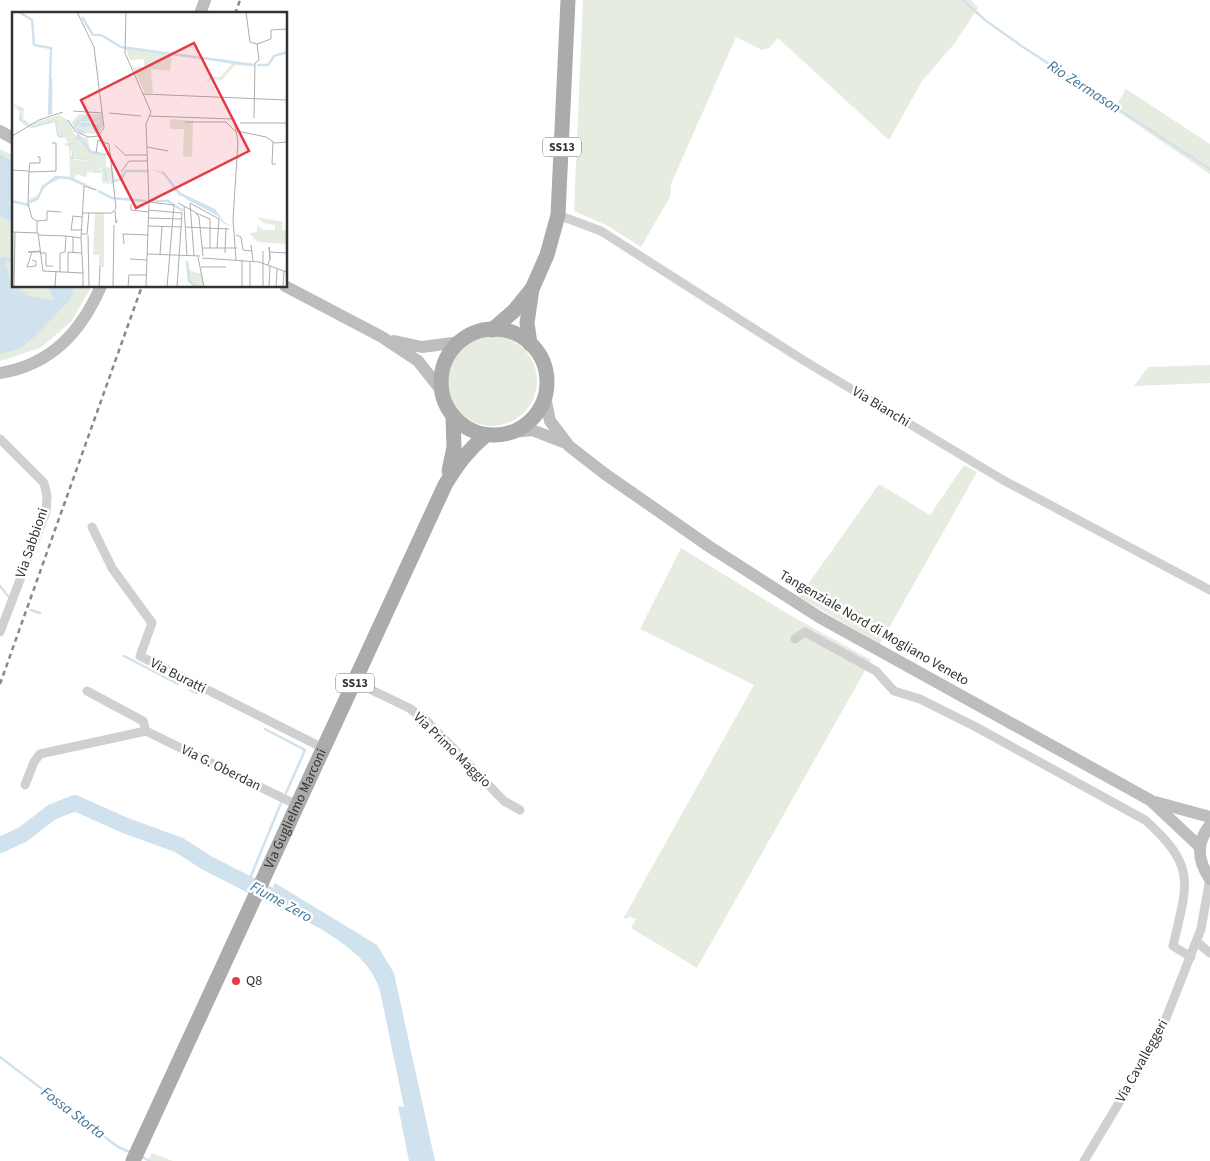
<svg xmlns="http://www.w3.org/2000/svg" width="1210" height="1161" font-family="'Source Sans 3',sans-serif">
<style>
.green{fill:#e6ecdf}
.water{fill:#cfe2ee}
.lines{fill:none;stroke-linecap:round;stroke-linejoin:round}
.stream{stroke:#cfe2ee;stroke-width:2.5}
.river{stroke:#cfe2ee;stroke-width:16}
.street{stroke:#d0d0d0;stroke-width:9}
.secondary{stroke:#bdbdbd;stroke-width:12}
.primary{stroke:#ababab;stroke-width:15}
.rail{stroke:#888;stroke-width:2.5;stroke-dasharray:5 4;stroke-linecap:butt}
.poi-dot{fill:#e63946;stroke:#fff;stroke-width:2}
.labels{text-anchor:middle;dominant-baseline:central;stroke-width:5;stroke-linejoin:round;paint-order:stroke}
.shield{fill:#fff;stroke:#707070;stroke-width:1}
.shield-label{font-size:12px;font-weight:bold;fill:#333}
.street-label{font-size:14px;fill:#333;stroke:#fff}
.poi-label{font-size:14px;fill:#333;stroke:#fff;text-anchor:start}
.water-label{font-size:15px;font-style:italic;fill:#3f7597;stroke:#fff}
.inset-river{fill:none;stroke:#cfe2ee;stroke-width:2.5}
.inset-road{fill:none;stroke:#adadad;stroke-width:1}
.view{fill:#e63946;fill-opacity:0.15;stroke:#e63946;stroke-width:2.5}
.inset-edge{fill:none;stroke:#333;stroke-width:2.5}
</style>
<rect width="100%" height="100%" fill="#fff"/>
<path class="green" d="M583,0h388l7,8 -24,36 -32,37 -33,59 -111,-102 -9,10 -7,2 -26,-13 -65,147 -1,13 -29,50 -33,-21 -34,-15z
M1126,89l84,55v30l-96,-65z
M0,149l14,7v130h78l-21,36 -31,26 -40,13z
M447 381a45 45 0 1 1 90 0a45 45 0 1 1-90 0Z
M1210,365v18l-76,3 14,-19z
M964,465l13,7 -97,172 -81,-47 80,-113 51,31z
M681,548l107,66 83,46 -174,308 -66,-40 5,-9 -6,-2 -7,2 131,-234 -114,-56z
M152,1153l21,8h-25z"/>
<path class="water" d="M0,154l9,6 5,-1v37l-5,6v4l5,3v15l-14,-8z
M0,257l14,1 -2,8 -4,-6 -3,5 4,7 -1,3 6,11h3l10,10 27,4 -6,-14h26l-4,14 -38,39 -13,10 -19,5z
M275,883l102,62 17,28 41,188h-26l-11,-55 6,1 -24,-116c-12,-45 -75,-69 -113,-91z"/>
<g class="lines">
<path class="stream" d="M963,0l22,20 35,25 190,124
M0,586l8,10
M31,610l9,3
M124,656l54,28
M190,690l6,3
M265,729l40,21 -19,43
M248,883l33,-80
M0,1057l118,90 14,6
M142,1157l8,4"/>
<path class="river" d="M0,845l22,-10 30,-23 23,-9 49,22 55,20 28,18 80,41"/>
<path class="street" d="M558,215l43,16 202,129 200,120 207,110
M0,439l44,44 3,13 -1,16 -46,120
M92,527l20,41 40,55 -12,33 183,92
M795,639l10,-7 71,39 18,20 26,8 56,28 169,93c53,47 42,64 28,126l18,11
M355,682l54,26 17,12 78,81 16,9
M87,691l56,30 3,10
M25,785l9,-23 6,-8 106,-23 151,74
M1197,942l13,11
M1084,1161l75,-125 42,-107 9,-51"/>
<path class="secondary" d="M200,14l5,-14
M0,131l14,8
M285,286l97,51 36,24 23,29
M394,341l28,6 38,-5
M0,373c51,-8 81,-41 101,-87
M545,397l5,24 19,25 36,28 105,73 109,70 331,183 49,46
M513,432l19,-2 31,12
M1155,802l55,15
M1210,825c-14,18 -13,35 0,54"/>
<g class="primary">
<circle cx="494" cy="382" r="53"/>
<path d="M492,330l22,-19 17,-21"/>
<path d="M530,344l-3,-21 5,-34 15,-34 11,-40 10,-215"/>
<path d="M449,471l5,-24 -1,-30"/>
<path id="s1" d="M133,1161l312,-676c12,-20 23,-35 41,-50"/>
</g>
<path class="rail" d="M235,14l5,-14
M0,684l142,-398"/>
</g>
<circle class="poi-dot" cx="236" cy="981" r="5"/>
<g class="labels">
<g class="shield">
<rect x="543" y="137.5" width="38" height="19" rx="4"/>
<rect x="336" y="673.5" width="38" height="19" rx="4"/>
</g>
<g class="shield-label">
<text x="562" y="147">SS13</text>
<text x="355" y="683">SS13</text>
</g>
<g class="street-label">
<text transform="translate(881 407) rotate(31)">Via Bianchi</text>
<text transform="translate(32 543) rotate(-71)">Via Sabbioni</text>
<text transform="translate(874 628) rotate(30)">Tangenziale Nord di Mogliano Veneto</text>
<text transform="translate(178 676) rotate(27)">Via Buratti</text>
<text transform="translate(452 750) rotate(44)">Via Primo Maggio</text>
<text transform="translate(221 768) rotate(26)">Via G. Oberdan</text>
<text stroke="none"><textPath href="#s1" startOffset="388">Via Guglielmo Marconi</textPath></text>
<text transform="translate(1142 1061) rotate(-61)">Via Cavalleggeri</text>
</g>
<g class="poi-label">
<text x="246" y="981">Q8</text>
</g>
<g class="water-label">
<text transform="translate(1084 87) rotate(33)">Rio Zermason</text>
<text transform="translate(281 902) rotate(29)">Fiume Zero</text>
<text transform="translate(73 1113) rotate(37)">Fossa Storta</text>
</g>
</g>
<g transform="translate(12 12)">
<rect width="275" height="275" fill="#fff"/>
<path d="M114,36l46,7 -2,16 -19,-2 2,24h-8l-12,-25 11,-1v-8l-14,1zM178,43l65,9v2l-20,-1 -13,15 -10,-1 -7,4 6,-6h9l12,-13zM0,91l12,5 -1,10 7,6 29,-9 9,5 7,15 13,3 2,13 16,3v13l7,1 2,12h-8l-4,-13 -10,5 -2,-12 -18,-3 2,-14h-7l-2,-7h-7l-3,-14 -6,-1 -20,6 -10,-8 2,-8zM67,102h24v13l-5,7 -18,-1 -7,-6 -1,-5zM158,107l23,2 -1,36 -9,-1 1,-27h-14zM55,131l7,1 -4,11 5,5 15,1 2,11 11,-3 3,12 8,3 -12,-1v-10l-15,-1 -1,5 -10,-3 -1,5 41,19 -53,-21 -19,10 -5,11 -8,2 -2,6 -17,-4 16,2 2,-6 8,-2 4,-10 13,-9h15l-1,-30 -6,-3zM83,201h9v54h-5v-12h-6zM245,205l26,5 -1,8h5l-1,14 -28,-2 -9,-9 8,-1v-7l7,5h11v-5l-12,-2zM174,249l4,10 12,3 2,13h-9l-5,-5z" fill="#e6ecdf"/>
<path d="M0,94l9,3v10l9,8 20,-6h6l3,15 6,-1 3,8h7l-2,14 18,3 2,12 11,-4 3,6v6l8,2 -9,-1 -3,-12 -10,4 -3,-12 -19,-3 3,-14 -5,1 -4,-8 -5,1 -3,-2 -2,-14 -23,6 -4,-1 -9,-7 1,-9zM74,103l8,5 7,-5 1,10 -5,9 -7,-9 -5,3 -9,-4v4l10,3 -2,3 -9,-5 -1,-5 4,-2 22,3 -1,-7 -3,3h-16l-8,2zM137,157l15,3 17,21 34,16 9,13 10,5 -11,-4 -9,-12 -35,-16 -17,-22z" fill="#cfe2ee"/>
<path class="inset-river" d="M7,0l13,8 2,25 17,3 -2,67M70,5l11,18h8l20,12 132,18M245,53h11l6,-9 13,-4M39,66v36M65,128l1,-5 13,17 17,3M99,170l10,-3 5,-8h22M86,179l14,7 34,3M175,186l30,16M0,189l16,4M141,189h15l15,10M18,190l7,-3 6,-12 13,-10 13,1 16,7M175,249l2,20 7,6"/>
<path class="inset-road" d="M114,0l-1,41 26,59 -5,12 3,78 -3,85M234,0l4,30 7,2M131,82l144,6M61,99l29,2M97,101l32,3M137,104l84,3M242,106l1,-55 4,-3 -2,-16 14,-5v-9l16,-1M56,108l7,11 13,6 10,-1 6,-8 -10,-81 -17,-35M173,110h41l11,11M228,111h47M223,113l3,17 -5,77 3,41M225,119l29,6 9,6 12,-1M0,124l27,-16 24,-8M261,130l-1,22h4M103,133l10,10h22M135,135l21,4M0,158l17,1M17,160l1,-9h10v-6h-3M109,160l8,-11h18M137,190l25,3 -7,82M166,191l17,9 4,5 4,39M119,192v6l17,2M172,194l3,50M136,198l34,3 -5,74M103,199l1,12 1,-3M70,201h30l4,-5 -7,-64 -11,-4 -2,13M184,201l14,6v29M136,206l34,1M25,209l10,-1v-9l14,1M136,214l34,1M173,215l44,2M69,218h-10l2,-14 9,1M0,220l26,1 5,38 40,2v14M25,221v-12l-5,-3 -4,-14 1,-32 27,-1v-28h-4M69,222h6l2,-21M27,223l27,1 -1,16 -5,1v19M76,223l1,52M224,223l5,2 2,13 9,1M54,224l15,2M61,225v16M112,232l-1,-10 25,1M239,233l2,16M190,236h35M28,239l-12,1h12M20,240l-5,15 9,-1v-5l-4,-1M258,240l17,1M28,241h6v13h7M213,241l1,-25M135,242l53,2M148,243l2,-29M182,244l-4,-53 29,16 -2,29M186,245l6,30M190,246l57,4 28,10M118,247l17,1M230,248v27M256,253l2,-7 -1,-11 1,13M189,255h25M56,260v-20l14,1M71,261l-2,-35 3,-52 12,4M2,275l1,-55M43,275l1,-16M87,275l1,-21M101,275l1,-62M116,275l1,-12h17M238,275v-26M251,275v-36M257,275l1,-21M264,275l1,-18M271,275l1,-16"/>
<path class="view" d="M182,31l55,108 -113,57 -55,-108z"/>
<rect width="275" height="275" class="inset-edge"/>
</g>
</svg>
